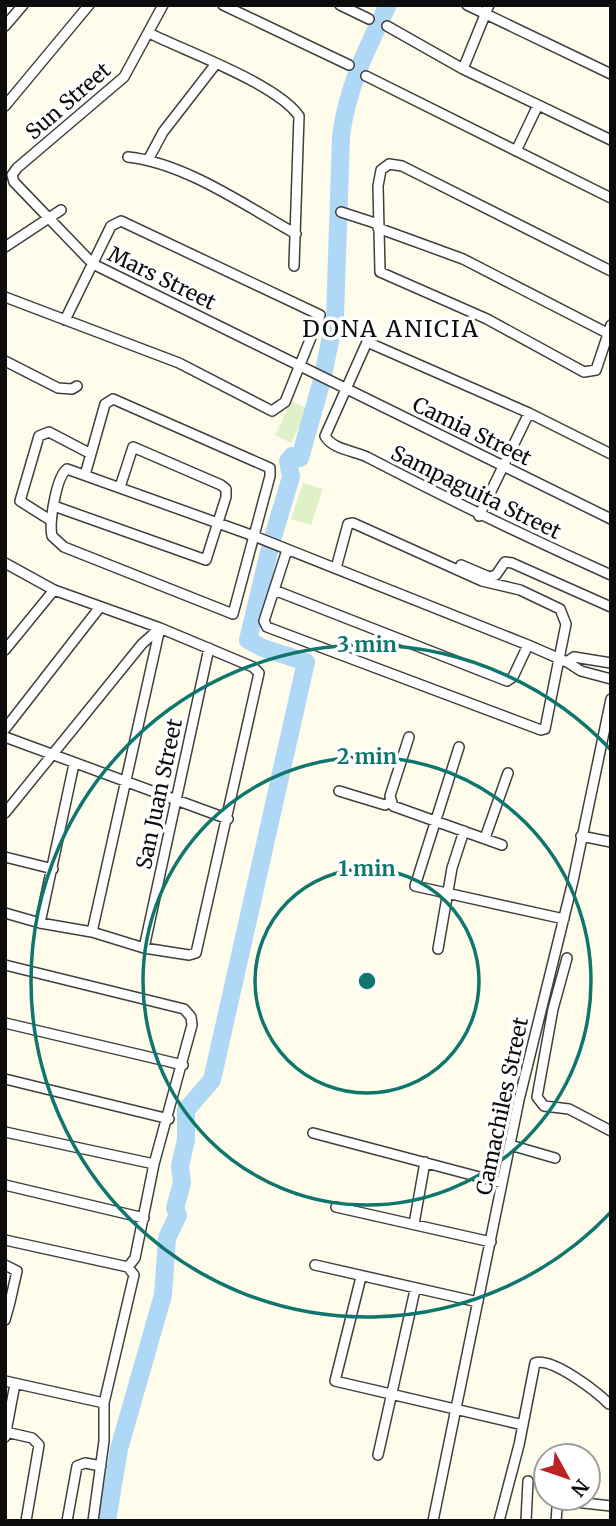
<svg xmlns="http://www.w3.org/2000/svg" width="616" height="1526" font-family="Merriweather,serif">
<style>
.pitch{fill:#e0f0c7}
.lines{fill:none;stroke-linecap:round;stroke-linejoin:round}
.river{stroke:#afd8f7;stroke-width:18}
.minor-casing{stroke:#3f3f3f;stroke-width:12}
.minor{stroke:#fff;stroke-width:9}
.ring{fill:none;stroke:#0f766e;stroke-width:3.5}
.labels{text-anchor:middle;dominant-baseline:central;stroke-width:7;stroke-linejoin:round;paint-order:stroke}
.street-label{font-size:21px;fill:#0c0c0c;stroke:#fff}
.neighbourhood-label{font-size:23px;letter-spacing:2px;fill:#0c0c0c;stroke:#fff}
.centre{fill:#0f766e;stroke:#fff;stroke-width:3.5}
.ring-label{font-size:21px;text-anchor:middle;font-weight:bold;fill:#0f766e;stroke:#fff;stroke-width:7;stroke-linejoin:round;paint-order:stroke}
</style>
<rect width="100%" height="100%" fill="#fffceb"/>
<path class="pitch" d="M291,401l17,8 -17,34 -16,-8z
M303,483l20,6 -12,36 -20,-6z"/>
<g class="lines">
<path class="river" d="M273,537l18,-60 -3,-16 4,-5 8,2 22,-78 13,-63 6,-181c6,-48 26,-88 47,-131
M107,1521l12,-72 44,-154 4,-57 11,-23 -3,-7 7,-25 -2,-17 6,-26v-30l26,-30 94,-418 -43,-14 -15,-8 21,-88"/>
<g class="minor-casing">
<path id="minor" d="M163,5l-39,72 -107,91 -5,7 2,7 79,82 518,255
M223,5l126,60
M340,5l29,14
M467,5l144,69
M5,26l18,-21
M387,26l76,43 148,71
M149,33c38,19 128,51 150,83l-5,150
M463,69l26,-64
M366,76l245,122
M5,106l84,-101
M516,151l22,-46
M128,157c57,6 118,49 168,77
M148,160l15,-28 52,-67
M341,212l37,12
M378,228l85,31 148,76
M5,247l56,-37
M611,271l-209,-105 -13,-2 -8,6 -3,16 2,86 107,47 97,53 12,-2 15,-45
M5,297l174,66 93,48 13,-9 35,-87 -199,-94 -10,5 -46,94
M5,361l53,27 14,1 5,-3
M611,454l-82,-41 -162,-71 -42,94c7,13 29,15 42,21 81,42 161,81 244,118
M85,475l20,-71 8,-5 157,69v8l-37,138 -169,-67 -12,-11c-3,-13 4,-59 15,-67l187,67 274,109 39,17 14,9 30,8
M54,506l152,54 20,-63v-8l-5,-4 -88,-38 -13,40
M479,516l50,-103
M50,520l-30,-19 19,-65 10,-4 42,22
M287,550l-23,71 3,6 274,103 4,-1 21,-105 -6,-15 -40,-19 -38,-9 -129,-58 -5,1 -12,44
M5,563l49,27 106,38 93,39 6,6 -63,280 -7,2 -45,-7 -52,-16 -52,-9 -35,-10
M461,565l28,12 7,-2 9,-13 7,1 99,44
M274,590l233,91 6,-4 15,-32
M5,650l49,-60
M567,662l7,-5 37,6
M5,729l95,-122
M5,737l223,82
M409,737l-19,59 3,10 109,39
M459,747l-44,139 149,33
M339,791l46,14 5,-3
M5,813l137,-169 18,-16
M581,836l30,6
M485,838l23,-65
M5,857l48,12
M40,923l34,-159
M92,932l68,-304
M144,948l65,-300
M438,949l14,-81 12,-37
M567,958l-14,51 -16,88 7,9 25,3 42,22
M5,965l179,44 7,8 1,8 -38,139 -19,94 -7,9 -123,-27
M5,1023l178,42
M5,1079l164,40
M5,1132l149,32
M313,1133l189,50
M510,1145l45,13
M5,1185l139,33
M336,1207l155,35
M414,1224l11,-62
M5,1265l12,6 -7,31
M315,1265l163,37
M361,1277l-26,104 188,44
M5,1320l5,-18h-3
M5,1381l99,22v38l-11,80
M104,1403l30,-128 -6,-8
M6,1432l26,6 7,7 -13,76
M5,1437l10,-53
M378,1455l37,-165
M67,1521l10,-55 8,-3 16,3
M433,1521l86,-421 54,-219 38,-182
M499,1521l20,-76 16,-82c17,-6 61,28 74,41
M526,1521l2,-40
M556,1521l1,-13 9,-7 45,5"/>
</g>
<use href="#minor" class="minor"/>
</g>
<g class="ring">
<circle cx="367" cy="981" r="112"/>
<circle cx="367" cy="981" r="224"/>
<path d="M611 1212A336 336 0 1 1 611 750"/>
</g>
<g class="labels">
<g class="street-label">
<text transform="translate(68 101) rotate(-41)">Sun Street</text>
<text transform="translate(162 278) rotate(26)">Mars Street</text>
<text transform="translate(472 431) rotate(26)">Camia Street</text>
<text transform="translate(476 492) rotate(26)">Sampaguita Street</text>
<text transform="translate(159 794) rotate(-78)">San Juan Street</text>
<text transform="translate(502 1106) rotate(-78)">Camachiles Street</text>
</g>
<g class="neighbourhood-label">
<text x="391" y="328">DONA ANICIA</text>
</g>
</g>
<circle cx="367" cy="981" r="10" class="centre"/>
<g class="ring-label">
<text x="367" y="652">3 min</text>
<text x="367" y="764">2 min</text>
<text x="367" y="876">1 min</text>
</g>
<rect width="616" height="1526" fill="none" stroke="#0c0c0c" stroke-width="14"/>
<g transform="translate(567 1477) rotate(130)"><circle r="33" fill="#ffffff" stroke="#9e9e9e" stroke-width="2"/>
<path d="M0-5L12 26L0 18L-12 26Z" fill="#bd2323"/>
<text y="-10" font-size="19" font-weight="bold" text-anchor="middle" fill="#0c0c0c">N</text>
</g>
</svg>
